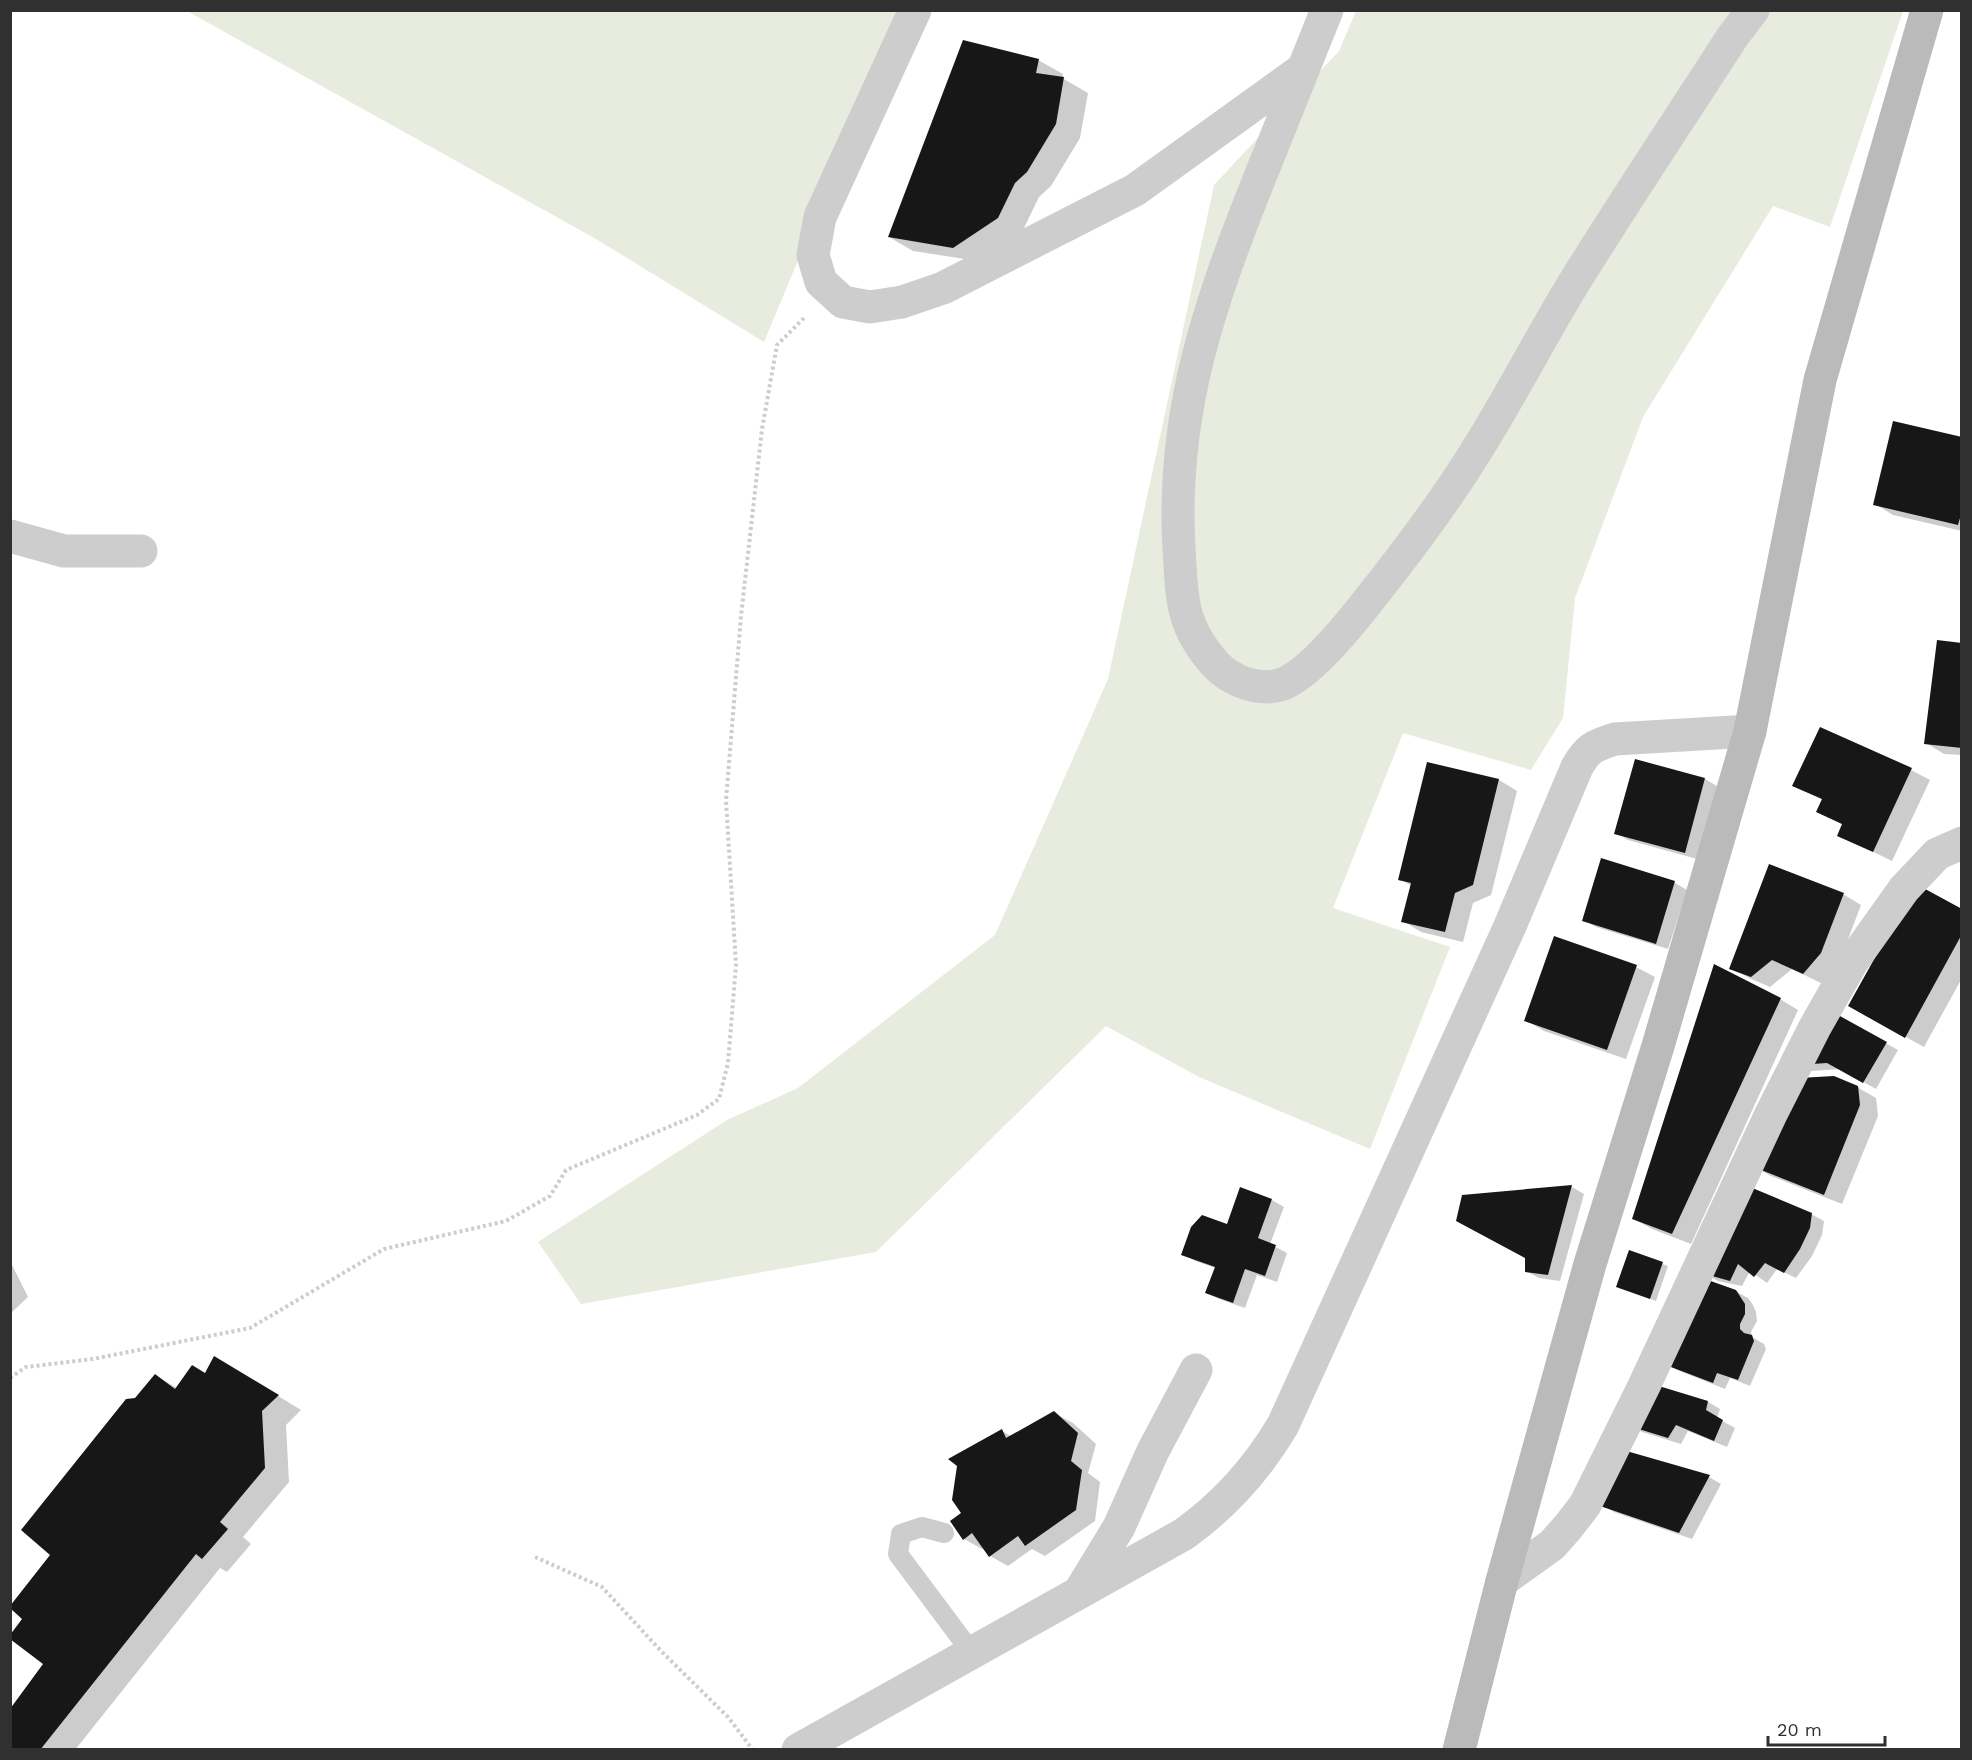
<svg xmlns="http://www.w3.org/2000/svg" width="1972" height="1760" font-family="'Work Sans',sans-serif">
<style>
.green{fill:#e8ecde}
.shadow{fill:#0003}
.building{fill:#171717}
.lines{fill:none;stroke-linecap:round;stroke-linejoin:round}
.path{stroke:#cdcdcd;stroke-width:4;stroke-dasharray:3 3;stroke-linecap:butt}
.lane{stroke:#cdcdcd;stroke-width:20}
.street{stroke:#cdcdcd;stroke-width:33}
.secondary{stroke:#bababa;stroke-width:33}
</style>
<rect width="100%" height="100%" fill="#fff"/>
<path class="green" d="M187,11h715l-138,331 -168,-103z
M1356,11h547l-73,216 -57,-21 -130,211 -68,181 -12,120 -32,52 -128,-37 -70,175 117,39 -80,202 -171,-72 -93,-51 -230,226 -295,52 -43,-62 189,-122 71,-32 197,-153 113,-256 106,-494 125,-134z"/>
<path class="shadow" d="M1038,60l25,14 -1,4 26,15 -8,45 -29,48 -12,11 -17,35 -44,29 -65,-10 -24,-14z
M1962,439v92l-69,-16 -18,-11z
M1962,645v110l-18,-1 -18,-11z
M1821,729l90,41 19,10 -38,81 -53,-26 4,-10 -25,-14 5,-11 -29,-15z
M1636,761l69,18 12,7 -20,73 -69,-19 -12,-7z
M1429,764l70,16 18,11 -26,104 -18,8 -10,39 -42,-10 -18,-11 9,-35 -12,-7z
M1602,860l73,23 12,7 -19,59 -72,-22 -12,-7z
M1843,894l18,11 -22,58 -16,21 -31,-15 -22,18 -21,-9 -18,-10z
M1962,911v67l-38,69 -74,-41z
M1636,967l19,10 -29,82 -82,-28 -18,-11z
M1780,999l18,11 -107,234 -39,-15 -18,-10z
M1830,1012l68,38 -22,39 -36,-20 -28,2 -11,-7z
M1857,1087l19,11 2,18 -36,88 -71,-28 -18,-10z
M1572,1187l12,7 -24,87 -21,-3 -13,-7v-13l-63,-62z
M1272,1200l12,7 -14,37 17,9 -10,29 -20,-7 -12,33 -26,-9 -12,-6 9,-25 -21,-7 -12,-7z
M1811,1214l13,7 -2,14 -10,21 -16,22 -19,-9 -10,14 -17,-12 -8,15 -24,-5 -12,-7z
M1630,1252l38,14 -12,35 -38,-14z
M10,1261l18,36 -18,17z
M1735,1291l13,7 5,7 3,7 1,9 -6,11 1,5 12,7 2,5 -16,37 -20,-8 -5,11 -48,-19 -12,-7z
M239,1372l62,38 -15,15 3,57 -46,55 8,7 -24,28 -7,-4 -145,182h-65l35,-86 -20,-46 28,-63 83,-155 20,-24 21,12 28,-13z
M1650,1385l58,17 12,7 -3,9 18,10 -8,19 -39,-16 -7,13 -39,-12 -11,-6z
M1054,1413l19,10 23,21 -8,29 12,9 -5,39 -50,35 -13,-7 -24,17 -18,-10 -6,-8 -2,1 -18,-10 -1,-26 39,-82 9,5z
M1624,1452l85,25 12,7 -29,55 -78,-27 -12,-7z"/>
<path class="building" d="M963,40l76,19 -3,14 28,4 -8,47 -29,48 -12,11 -17,35 -45,30 -65,-11z
M1893,421l69,16v74l-4,14 -85,-20z
M1937,640l25,3v105l-38,-4z
M1820,727l92,41 -39,84 -36,-16 5,-12 -26,-12 6,-13 -30,-13z
M1635,759l70,19 -20,75 -71,-19z
M1427,762l72,17 -26,106 -18,8 -10,39 -44,-10 10,-39 -13,-3z
M1601,858l74,23 -19,63 -74,-23z
M1769,864l75,29 -23,60 -18,21 -31,-14 -21,17 -22,-8z
M1916,884l46,25v25l-57,104 -57,-32z
M1554,936l83,29 -30,85 -83,-29z
M1714,964l67,34 -109,236 -40,-15z
M1829,1010l58,32 -24,41 -36,-20 -29,2z
M1834,1076l24,10 2,19 -36,90 -73,-29 48,-88z
M1572,1185l-24,90 -23,-3v-14l-69,-37 6,-26z
M1240,1187l32,12 -14,39 18,7 -11,31 -20,-7 -12,34 -28,-10 10,-26 -34,-12 10,-28 11,-12 25,9z
M1750,1187l62,26 -2,15 -10,21 -16,24 -19,-10 -11,14 -16,-13 -8,17 -25,-7z
M1629,1250l34,12 -13,37 -34,-12z
M1705,1279l31,11 9,14v10l-5,10v5l4,4 8,2 2,6 -16,39 -21,-7 -4,10 -50,-19z
M214,1356l65,39 -17,16 3,57 -45,54 8,7 -26,30 -6,-5 -156,196h-30v-41l33,-45 -33,-25v-4l12,-16 -12,-11v-2l40,-51 -29,-25 105,-131 9,-1 20,-24 20,15 17,-24 13,8z
M1649,1383l59,18 -2,9 17,10 -9,21 -38,-16 -8,13 -39,-12z
M1054,1411l24,22 -7,28 11,9 -6,40 -51,36 -7,-10 -29,21 -17,-24 -9,7 -13,-19 11,-8 -9,-13 5,-34 -9,-7 54,-30 4,9z
M1623,1450l87,25 -31,58 -79,-27z"/>
<g class="lines">
<path class="path" d="M10,1378l16,-11 67,-8 157,-31 134,-79 122,-28 44,-25 16,-26 131,-55 22,-16 9,-36 8,-98 -10,-165 15,-184 21,-187 15,-84 28,-28
M535,1557l67,30 59,64 67,66 25,33"/>
<path class="lane" d="M944,1533l-22,-6 -21,7 -3,20 74,99"/>
<path class="street" d="M915,10l-95,207 -7,38 8,27 22,20 27,5 32,-5 41,-14 192,-98 168,-121
M1327,10c-23,56 -45,112 -67,167 -50,125 -89,235 -81,371 3,50 1,76 36,116 17,18 47,29 70,19 27,-12 65,-59 83,-82 39,-49 77,-99 110,-153 36,-57 66,-118 102,-175 50,-80 102,-158 153,-237l20,-26
M10,536l54,15h77
M1502,1581l50,-36 16,-18 17,-22 59,-119 127,-272 44,-87 37,-65 52,-73 33,-35 25,-11
M1080,1591l39,-64 34,-76 43,-81
M798,1750l386,-216c42,-30 73,-65 99,-109l227,-499 67,-159c11,-19 16,-21 38,-28l135,-8"/>
<path class="secondary" d="M1459,1750l43,-169 88,-317 68,-218 92,-315 70,-351 107,-370"/>
</g>
<rect width="1972" height="1760" fill="none" stroke="#303030" stroke-width="24"/>
<path d="M1768 1736v9h117v-9" fill="none" stroke="#303030" stroke-width="3"/>
<text x="1777" y="1736" font-size="18" fill="#303030" stroke="#ffffff" stroke-width="4.5" paint-order="stroke">20 m</text>
</svg>
